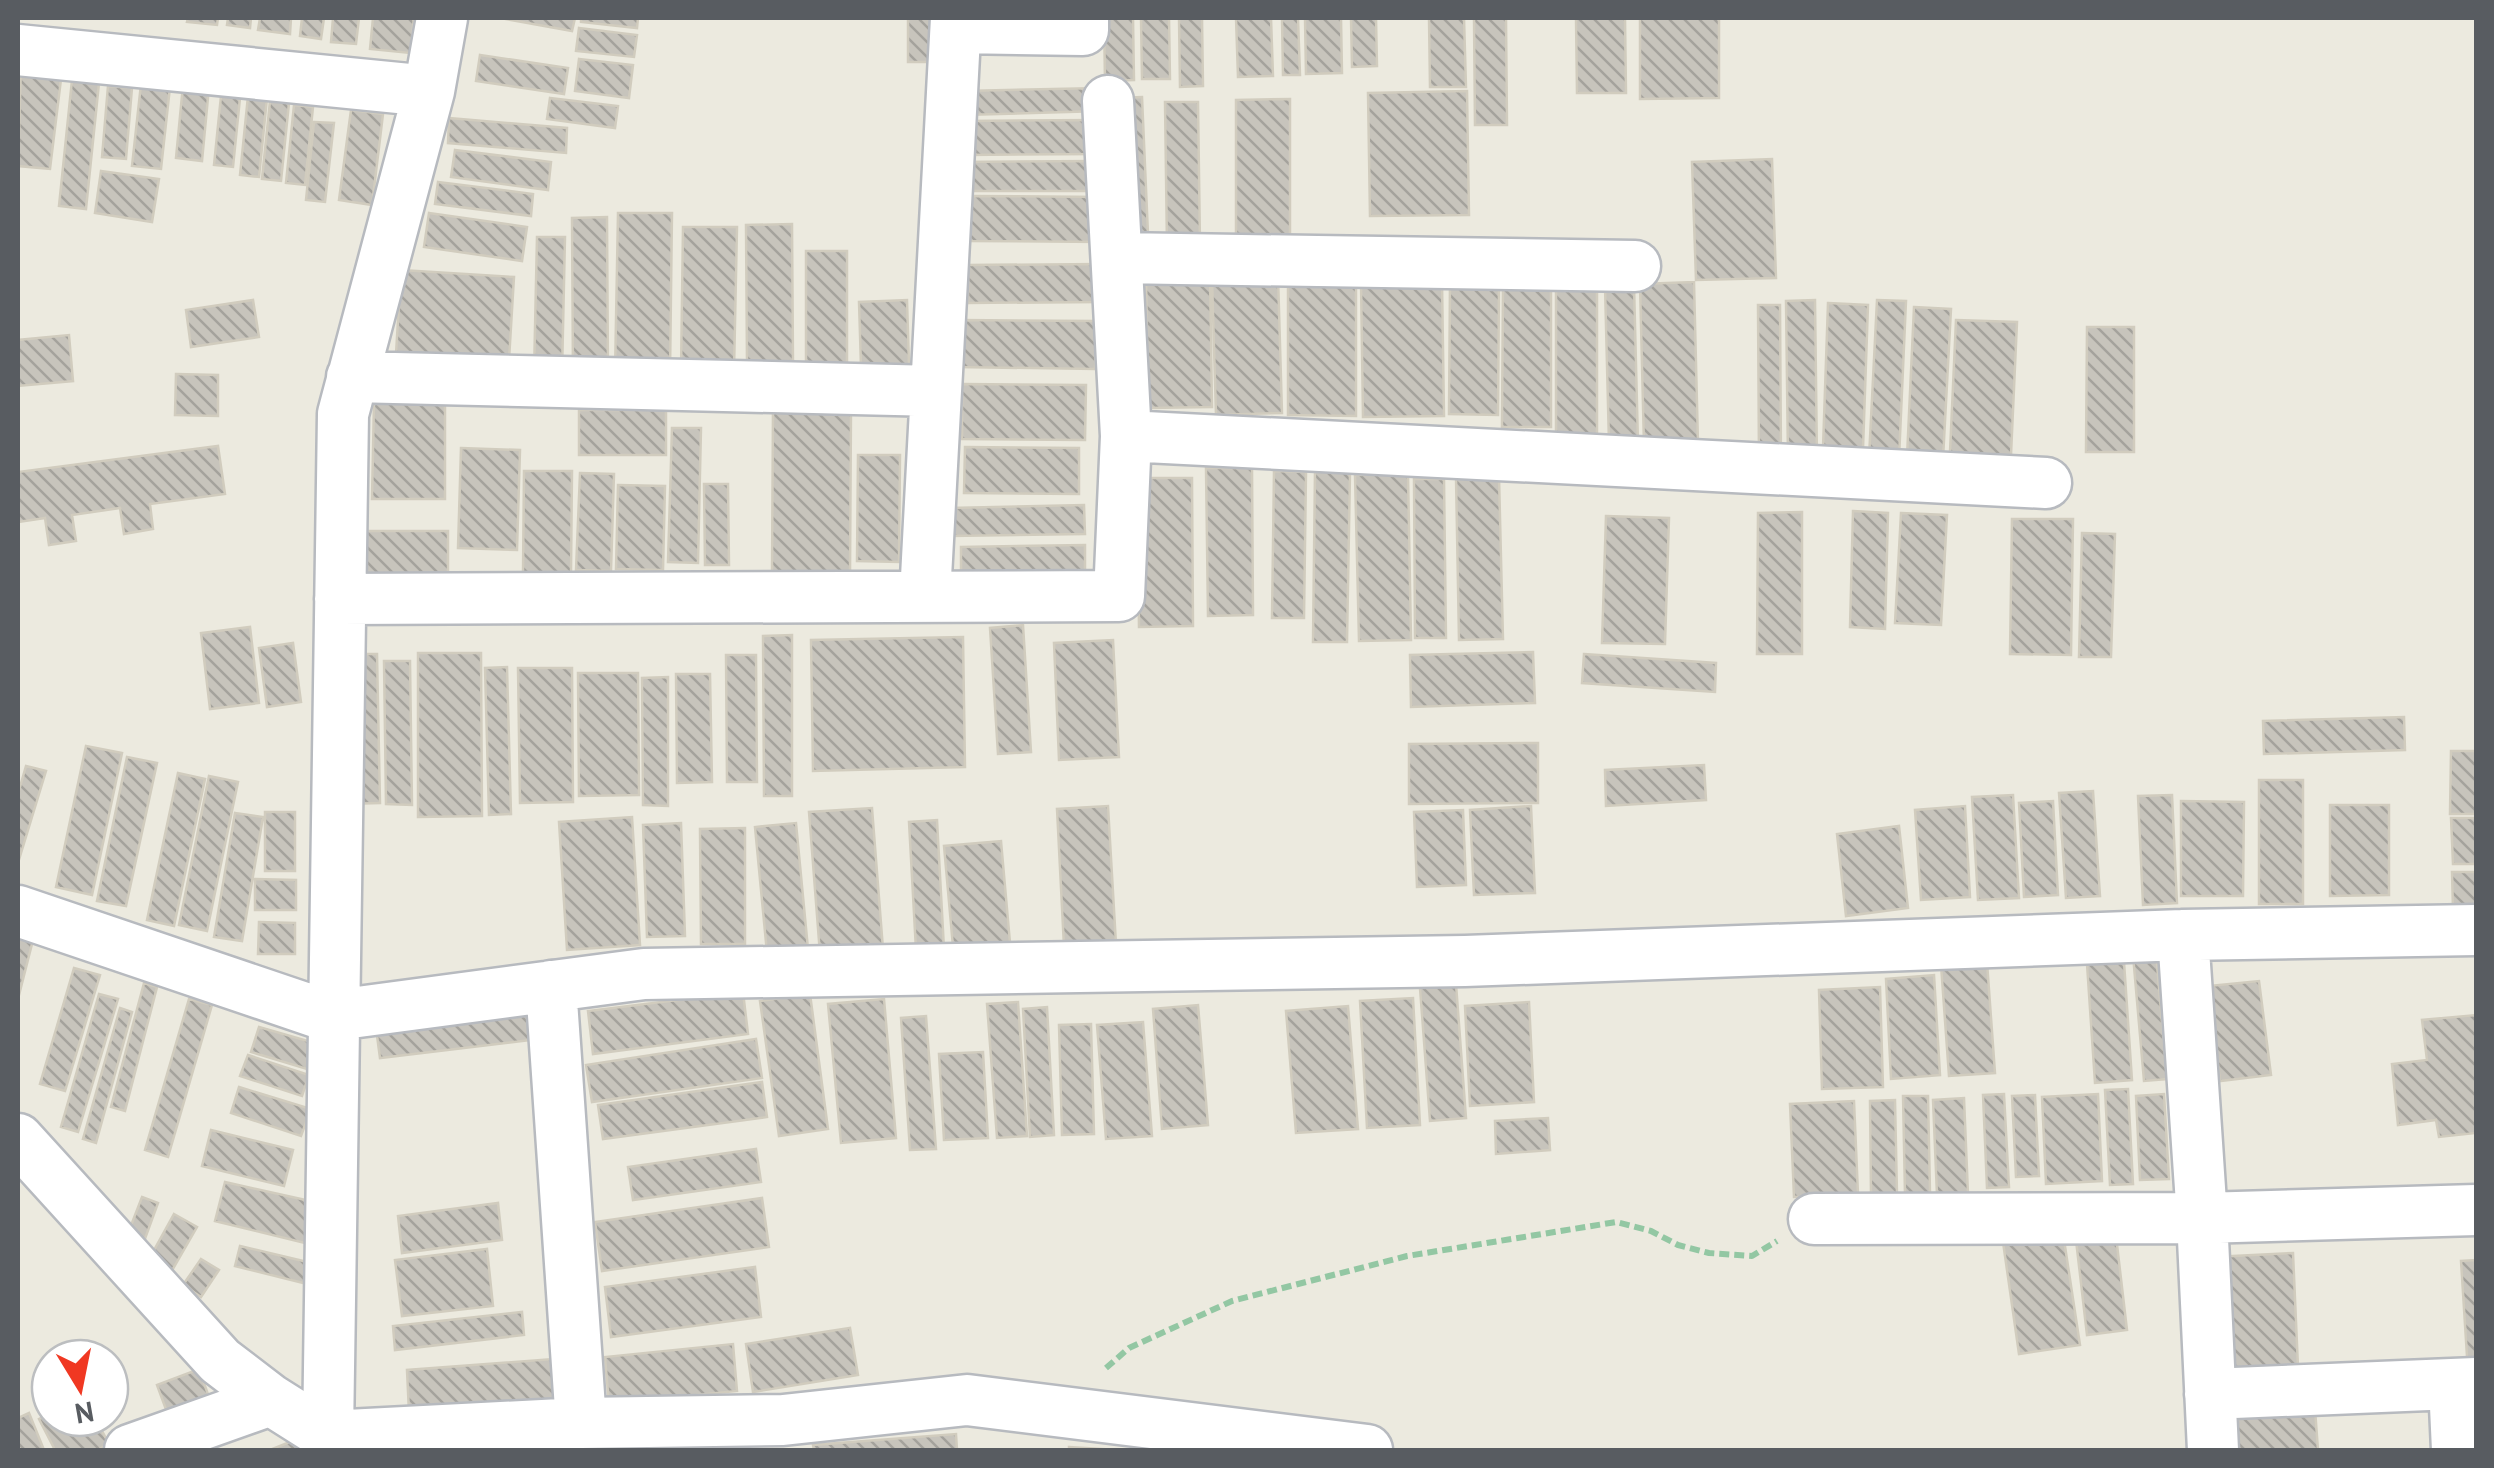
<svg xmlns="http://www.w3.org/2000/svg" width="2494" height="1468" font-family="'PT Sans',sans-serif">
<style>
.building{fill:url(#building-back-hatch);stroke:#d1ccbe;stroke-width:2.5}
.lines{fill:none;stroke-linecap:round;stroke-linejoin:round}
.minor-casing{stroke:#b7babf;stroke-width:55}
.path{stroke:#93c7a3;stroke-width:6;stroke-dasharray:10 5;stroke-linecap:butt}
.minor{stroke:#fff;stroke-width:50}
</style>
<defs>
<pattern id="building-back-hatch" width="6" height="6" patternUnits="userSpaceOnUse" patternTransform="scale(2.5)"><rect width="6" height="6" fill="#c7c4bc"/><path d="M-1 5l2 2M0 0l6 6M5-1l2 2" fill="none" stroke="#a4a29c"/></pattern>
</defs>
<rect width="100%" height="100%" fill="#eceadf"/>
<path class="building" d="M188,18h30l-1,7 -30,-3z
M228,18h23l-1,10 -23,-3z
M260,18h31l-1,16 -32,-4z
M302,18h22l-3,21 -21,-3z
M333,18h26l-3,26 -25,-2z
M373,18h41l-4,35 -40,-4z
M500,18h75l-3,13z
M581,18h57l-1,10 -56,-6z
M908,18h35l-1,44h-34z
M1104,18h29l1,62 -29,1z
M1141,18h28l1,61h-28z
M1179,18h23l1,68 -23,1z
M1236,18h35l2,58 -35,1z
M1282,18h16l2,57h-17z
M1305,18h36l1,55 -36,1z
M1351,18h25l1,48 -25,1z
M1429,18h35l2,69h-36z
M1474,18h32l1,107h-32z
M1576,18h49l1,75h-49z
M1640,18h79v80l-79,1z
M579,28l58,7 -3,22 -58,-6z
M480,55l88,13 -4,26 -88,-13z
M579,59l54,6 -4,33 -54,-7z
M21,67l41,4 -12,98 -32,-3z
M72,80l27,3 -13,126 -27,-3z
M141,84l29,3 -9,82 -29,-3z
M183,85l26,2 -7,74 -26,-3z
M108,86l24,2 -6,71 -24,-2z
M222,86l19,2 -8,79 -19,-2z
M1101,88v23l-137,4 -1,-24z
M1467,91l2,124 -99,1 -2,-123z
M248,96l19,2 -8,79 -19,-2z
M1142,97l6,137 -26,1 -6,-137z
M550,98l68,8 -3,22 -68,-9z
M1290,99v149h-54v-148z
M270,101l19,2 -8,78 -19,-2z
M1165,102h33l2,144 -33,1z
M294,105l19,2 -8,78 -19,-2z
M351,110l32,4 -11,91 -33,-5z
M449,118l118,10 -1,25 -118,-10z
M1097,120l1,34 -133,1v-34z
M314,122l20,1 -9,79 -19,-2z
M455,150l96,12 -3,28 -97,-13z
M1772,159l4,119 -80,2 -4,-118z
M1096,161v30h-136v-29z
M101,171l58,8 -7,43 -57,-9z
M438,182l95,12 -2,22 -96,-12z
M969,196l133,1v45l-134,-1z
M429,213l98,14 -5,34 -98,-14z
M618,213h54l-2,161h-55z
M607,217l1,157h-35l-1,-156z
M792,224l1,139h-46l-1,-138z
M683,227h54l-3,144h-53z
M537,237h28l-3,138 -28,-1z
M806,251h41v128h-41z
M1100,264v38l-132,1v-38z
M401,270l113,7 -5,83 -113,-6z
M1210,275l2,132 -64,1 -2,-132z
M1278,276l4,137 -66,2 -4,-137z
M1442,281l2,135 -81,1 -2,-135z
M1551,282v145h-49l1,-144z
M1694,282l4,162 -54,2 -4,-162z
M1288,283h68v133l-68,-1z
M1450,283h49l-1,132 -49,-1z
M1556,283h41v155l-41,-1z
M1634,285l4,159h-29l-4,-158z
M253,300l6,37 -68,10 -5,-37z
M907,300l2,65 -48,2 -2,-65z
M1815,300l2,160h-29l-2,-159z
M1877,300l29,1 -7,158 -30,-1z
M1828,303l40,2 -5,144 -40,-1z
M1758,305h22l1,158h-22z
M1914,307l37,2 -8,150 -36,-2z
M959,320l138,1 -2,48 -137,-2z
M1956,320l61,2 -6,133 -61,-3z
M2087,327h47v125h-48z
M69,335l4,46 -55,5v-46z
M176,374l42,1v41l-43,-1z
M962,384l124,1 -1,55 -123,-1z
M374,402h71v97h-73z
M773,409h78l-1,165h-78z
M579,410h87v45h-87z
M672,428h29l-3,135 -30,-1z
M218,446l7,48 -75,10 3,25 -29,5 -4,-26 -48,7 4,26 -27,4 -4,-27 -27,4v-50z
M965,447l114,1v46l-115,-1z
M461,448l59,2 -3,100 -59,-2z
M858,455h42l-1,107 -42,-1z
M1206,468h46l1,147 -45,1z
M524,471h48l-1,102h-48z
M1274,471l32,1 -2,146h-32z
M1315,471l35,1 -3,170h-34z
M580,473l34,1 -3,97 -35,-1z
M1408,474l3,166 -52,1 -4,-166z
M1456,477h43l4,162 -44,1z
M1137,478h55l1,148 -54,1z
M1414,479h30l2,159h-31z
M704,484h24l1,81h-24z
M618,485l47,1 -2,84 -47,-1z
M1084,505l1,29 -135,2v-28z
M1853,511l35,2 -3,116 -35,-2z
M1802,512v142h-45l1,-141z
M1901,513l46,2 -6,110 -46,-2z
M1606,516l63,2 -4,126 -63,-1z
M2012,519h61l-2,136 -61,-1z
M361,531h87v49h-88z
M2082,533l33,1 -4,123h-32z
M1085,545v26l-124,2v-26z
M1023,625l8,127 -33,2 -8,-126z
M250,627l9,76 -49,6 -9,-76z
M792,635v161h-28l-1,-160z
M963,637l2,130 -152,4 -2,-131z
M1113,640l6,117 -60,3 -5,-117z
M293,643l8,59 -34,5 -8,-59z
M1533,652l2,51 -124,4 -1,-52z
M418,653h63l1,163 -64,1z
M344,654h33l3,149 -34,1z
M1584,654l132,9 -1,29 -133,-9z
M726,655h30l1,127h-30z
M384,661h26l2,144 -26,-1z
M507,667l4,147 -22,1 -4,-147z
M518,668h54l1,134 -53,1z
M578,673h60l1,122 -60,1z
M676,674h34l2,108 -35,1z
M668,677v129l-25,-1 -1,-127z
M2404,717l1,33 -141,4 -1,-33z
M1538,743v60l-129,1v-60z
M86,746l36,7 -30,142 -36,-8z
M2451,751h25v63h-26z
M127,757l30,6 -31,143 -29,-5z
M1704,765l2,35 -100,6 -1,-36z
M26,766l20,5 -28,92v-69z
M178,773l27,6 -31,147 -27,-6z
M209,776l29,6 -31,149 -28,-6z
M2259,780h44v124h-44z
M2093,791l7,105 -34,2 -7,-105z
M2013,795l6,103 -41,2 -6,-103z
M2172,795l5,108 -34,2 -5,-109z
M2053,801l5,94 -34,2 -5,-94z
M2181,801l63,1 -1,94h-62z
M2330,805h59v90l-59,1z
M1108,806l8,138 -52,3 -7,-138z
M1531,806l4,87 -61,2 -4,-85z
M1965,806l5,91 -49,3 -6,-90z
M872,808l11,141 -63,5 -11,-142z
M1463,810l3,75 -49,2 -3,-75z
M265,812h30v59h-30z
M235,813l28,4 -21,124 -28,-4z
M632,817l8,128 -73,5 -8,-128z
M2451,818h25v46h-23z
M937,820l7,129 -28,1 -7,-128z
M681,823l4,113 -38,1 -4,-112z
M796,823l12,126 -41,4 -12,-126z
M1899,826l9,82 -62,8 -9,-82z
M745,828v116h-44l-1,-115z
M1001,841l10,113 -57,4 -10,-112z
M2452,872h24v37l-23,1z
M255,879l41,1v30h-41z
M259,922l36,1v31h-37z
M18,931l16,5 -16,63z
M2156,953l11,126 -23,2 -11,-126z
M1987,962l8,111 -46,3 -8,-111z
M2124,962l8,118 -37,3 -8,-119z
M74,968l26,7 -35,116 -25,-7z
M1934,975l6,100 -49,4 -5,-100z
M2259,981l12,94 -51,6 -12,-95z
M144,983l13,4 -32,124 -14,-4z
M1456,984l10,134 -36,3 -10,-133z
M1880,987l3,100 -61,2 -3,-99z
M743,992l5,42 -155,20 -5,-43z
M99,994l19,5 -40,133 -17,-5z
M810,994l18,135 -49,7 -19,-135z
M1413,998l7,127 -53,3 -7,-127z
M189,999l23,6 -44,152 -23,-7z
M884,999l12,139 -55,5 -13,-139z
M1018,1002l9,134 -30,2 -10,-134z
M1529,1002l5,100 -64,4 -5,-100z
M1198,1005l10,120 -46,4 -9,-120z
M1348,1006l10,123 -62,4 -10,-122z
M1047,1007l7,128 -24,2 -7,-128z
M120,1008l12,4 -36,131 -13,-4z
M527,1011l4,29 -151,18 -4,-30z
M2476,1015v118l-37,4 -3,-17 -38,5 -6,-61 35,-4 -5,-40z
M926,1016l10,133 -26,1 -9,-132z
M1143,1022l9,114 -46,3 -9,-114z
M1091,1024l3,110 -32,1 -3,-110z
M259,1027l56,16 -8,26 -56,-17z
M756,1039l6,39 -170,24 -6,-37z
M983,1052l5,86 -44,2 -5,-86z
M248,1055l61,20 -7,21 -62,-20z
M762,1082l5,35 -164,22 -5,-34z
M239,1087l72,22 -10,27 -70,-23z
M2128,1089l5,95 -23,1 -5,-95z
M2004,1094l5,93 -22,1 -4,-93z
M2098,1094l4,87 -56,3 -4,-87z
M2164,1094l5,85 -29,1 -4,-84z
M2035,1095l4,81 -23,1 -4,-81z
M1903,1096h25l2,97 -25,1z
M1964,1098l4,96 -31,1 -4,-95z
M1895,1100l2,94h-26l-1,-93z
M1854,1101l4,93 -64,3 -4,-93z
M1548,1118l2,32 -54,4 -1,-33z
M211,1130l82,20 -9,36 -82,-20z
M756,1149l5,33 -128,18 -5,-33z
M225,1182l94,21 -10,41 -94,-23z
M142,1197l16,6 -16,44 -17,-6z
M762,1198l7,49 -167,24 -7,-49z
M498,1203l4,37 -100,13 -4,-37z
M174,1214l23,13 -27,47 -22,-13z
M2063,1233l17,112 -61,9 -16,-112z
M2116,1236l11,94 -40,5 -11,-95z
M240,1246l80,19 -5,21 -80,-20z
M487,1249l6,57 -91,10 -7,-56z
M2293,1253l5,114 -79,4 -5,-114z
M201,1259l18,11 -18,27 -18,-12z
M2476,1260v111l-8,1 -7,-111z
M755,1267l6,50 -150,20 -6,-50z
M522,1312l2,23 -129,15 -2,-24z
M850,1328l8,47 -105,17 -7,-48z
M733,1344l4,47 -128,13 -4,-47z
M553,1359l3,44 -147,10 -2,-43z
M199,1369l11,31 -42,15 -11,-30z
M2315,1409l3,41h-90l-3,-34z
M29,1413l15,37h-26v-32z
M50,1413v5h45l14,26 -12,6h-42l-16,-31z
M747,1432l3,18h-90l-1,-6z
M956,1434l1,16h-143l-1,-5z
M297,1439l5,11h-32z
M652,1445v5h-67v-1z
M1069,1447l49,3h-49z"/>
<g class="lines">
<g class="minor-casing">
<path id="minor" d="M956,28l127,2v-12
M18,50l411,41
M1118,258l517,8
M352,377l584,14
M1126,436l920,47
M925,596l31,-578
M340,599l779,-3 7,-160 -18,-335
M18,911l310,105 316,-42 821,-13 718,-26 293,-5
M2183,935l19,283 11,232
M551,986l30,437
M18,1139l202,222 51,39 57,36 11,14
M1814,1219l388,-1 274,-8
M2454,1384l3,66
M2210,1394l266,-11
M328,1436l15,-1022 86,-323 13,-73
M328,1436l253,-13 202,-3 184,-20 400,50
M130,1450l141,-50"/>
</g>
<path class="path" d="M1106,1368l23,-20 103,-47 175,-45 209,-34 35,9 27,14 31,8 43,3 25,-15"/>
<use href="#minor" class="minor"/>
</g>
<rect width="2494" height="1468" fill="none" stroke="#585c61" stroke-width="40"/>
<g transform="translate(80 1388) rotate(170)"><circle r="48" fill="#ffffff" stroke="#bcbec0" stroke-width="2.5"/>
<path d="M0-8L18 38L0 25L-18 38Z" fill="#f03822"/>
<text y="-15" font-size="28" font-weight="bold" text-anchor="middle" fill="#585c61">N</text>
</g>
</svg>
